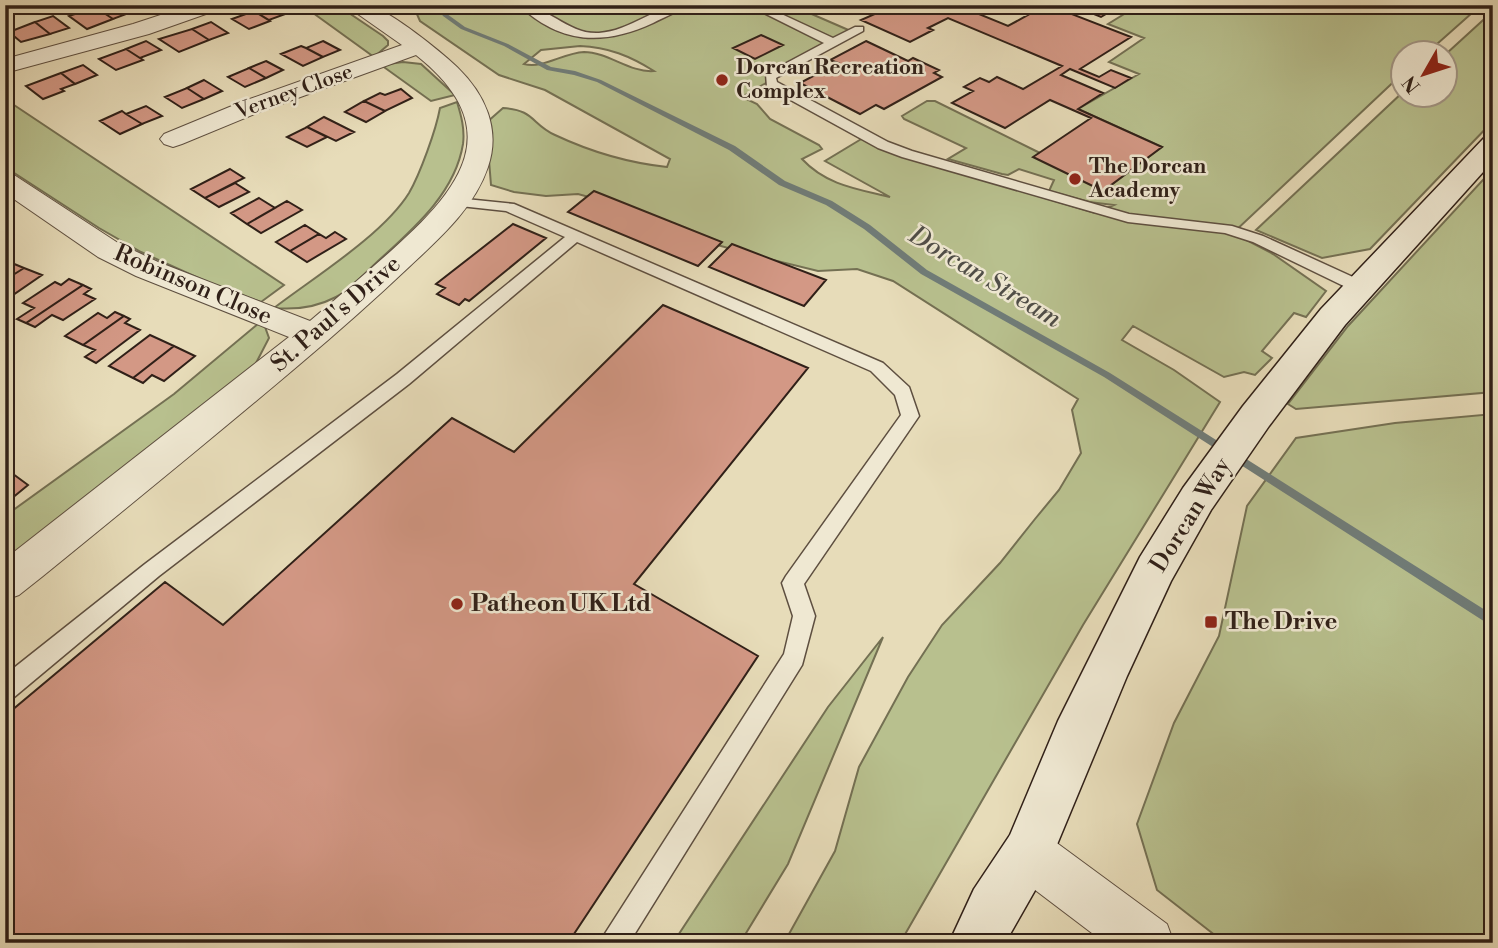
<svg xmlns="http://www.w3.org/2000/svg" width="1498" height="948" font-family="'Libre Bodoni',serif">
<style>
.green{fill:#b8c08e;stroke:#747053;stroke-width:2;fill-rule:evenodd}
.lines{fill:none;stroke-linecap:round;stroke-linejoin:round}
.stream{fill:#707c78;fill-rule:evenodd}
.building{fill:#d39885;stroke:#302018;stroke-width:2}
.service-casing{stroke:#5e4f40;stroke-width:3}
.minor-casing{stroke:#5e4f40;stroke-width:2}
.secondary-casing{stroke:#302018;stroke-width:3}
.service{fill:#efe8d2;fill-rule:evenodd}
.minor{fill:#efe8d2;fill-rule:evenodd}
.secondary{fill:#efe8d2;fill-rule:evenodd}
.poi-dot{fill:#8f2418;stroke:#efe8d2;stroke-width:2.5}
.labels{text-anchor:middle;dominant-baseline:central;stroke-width:5;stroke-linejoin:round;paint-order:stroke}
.far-poi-label{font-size:21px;font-weight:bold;fill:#302018;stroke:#efe8d2;text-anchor:start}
.far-street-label{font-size:21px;fill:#302018;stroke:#efe8d2}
.street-label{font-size:24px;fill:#302018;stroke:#efe8d2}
.poi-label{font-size:24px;font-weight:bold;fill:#302018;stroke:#efe8d2;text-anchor:start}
.water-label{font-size:26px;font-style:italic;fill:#504e48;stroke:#efe8d2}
</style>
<rect width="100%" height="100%" fill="#e7dcb9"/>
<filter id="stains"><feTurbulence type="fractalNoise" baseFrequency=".00286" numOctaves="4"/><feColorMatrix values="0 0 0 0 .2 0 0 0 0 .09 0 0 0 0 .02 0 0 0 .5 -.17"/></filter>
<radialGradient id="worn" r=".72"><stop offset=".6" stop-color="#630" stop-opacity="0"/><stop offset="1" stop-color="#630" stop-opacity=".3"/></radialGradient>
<path class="green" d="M302,5h35l46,31 5,5v4l-14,12z
M419,5h372l62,27 -111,65 15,7 13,15 49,26 3,4 -20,10c24,26 55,30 88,38l-65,-36 38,-23 77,29 155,46 19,-8 -25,-3 -40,-11 5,-11 -35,-11 -11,6 -6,-1 -54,-15 18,-11 -62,-29 -2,-3 25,-15h8l105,52 63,38 59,-44 -84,-38 61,-35 -30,-12 35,-24 -36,-14 31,-19h342l-53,47h-24l-1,21 -170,160 40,21 53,37 -20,26 -12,-4 -32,38 10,7 -17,17 -11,-3 -20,5 -91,-51 -11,14 52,30 46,32 -137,223 -183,318h-116l51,-92 24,-84 49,-90 34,-52 58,-62 35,-44 24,-29 22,-37 -9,-43 6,-11 -185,-118 -36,-12 -39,2 -57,-14 -102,-28 -52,-27 -29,-8 -32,2 -32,-4 -23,-7 -5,-62 17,-15c32,2 28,16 52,27 34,16 75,28 112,32l3,-8 -125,-69 -46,-15 -79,-54 -4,-9zM580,46c28,1 50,10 74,25 -24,2 -46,-19 -70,-19 -21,1 -41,17 -60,12l17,-14z
M1493,11v110l-123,128 -48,9 -66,-28 147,-138 1,2h42v-40z
M403,62l18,2 34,31 -24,6 -50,-36z
M5,99l279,186 -23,17 -47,-17 -73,-33 -42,-24 -94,-61z
M457,102c4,13 8,27 6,42 -8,50 -51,86 -86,118 -13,12 -26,27 -41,35 -19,10 -41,13 -62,11 39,-30 109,-73 135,-115 11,-19 27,-63 31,-85z
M1493,169v223l-197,17 -8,-5 60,-78z
M259,323l6,4 4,11 -14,27 -231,181 -19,12v-42l169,-122z
M1493,414v529h-268l-68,-53 -20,-66 37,-101 45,-87 28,-130 49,-68 99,-15z
M883,637l-95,227 -48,79h-67l155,-236z"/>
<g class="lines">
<path class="stream" d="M435,5h6l6,9 18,13 43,17 43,23 24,4 26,9 134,66 50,35 47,20 38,24 57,45 183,103 383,242v12l-389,-250 -183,-103 -57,-45 -38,-24 -47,-20 -50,-35 -132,-68 -23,-7 -27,-5 -43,-24 -43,-17 -18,-13z"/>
</g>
<path class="building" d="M101,5h29l7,5 -24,9 -18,-12z
M270,5h5l13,8 -19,7 -15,-9z
M818,5h32l-16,8z
M874,5h44l7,3 7,-3h25l51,21 20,-11 -10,-4 10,-6h18l17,7 4,-3 -10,-4h64l-20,12 -17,-7 -10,5 57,22 -51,32 19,8 12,-7 20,8 -16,10 -45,-19 -9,6 42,18 -25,16 84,38 -59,44 -70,-34 58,-39 -41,-18 -45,28 -53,-25 21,-12 -9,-4 16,-9 9,4 8,-5 26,12 39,-23 -114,-48 -20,10 5,2 -23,12 -49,-22 23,-10z
M95,7l18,12 -26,10 -18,-13z
M254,11l16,10 -21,8 -17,-10z
M53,16l16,12 -19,6 -15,-12z
M35,22l15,12 -29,8 -12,-10z
M211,22l17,11 -19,7 -17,-11z
M192,29l17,11 -30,12 -20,-13z
M761,35l22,10 -28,14 -22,-11z
M146,41l15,9 -21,8 -14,-9z
M323,41l17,9 -17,7 -17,-9z
M866,41l42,20 5,-3 26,12 -5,3 8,4 -58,32 -8,-4 -16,9 -60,-31 38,-20 -8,-3z
M301,46l5,2 17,9 -20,9 -22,-12z
M126,49l17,11 -27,10 -17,-11z
M266,61l17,9 -17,8 -17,-10z
M83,65l14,10 -22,9 -14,-11z
M249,68l17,10 -21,9 -17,-10z
M61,73l14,11 -14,5 3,2 -21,8 -17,-13z
M204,80l18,11 -18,8 -17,-11z
M187,88l17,11 -22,9 -17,-11z
M401,89l11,9 -27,13 -21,-10 16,-8 5,2z
M364,101l21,10 -19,11 -21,-10z
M146,106l16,10 -20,8 -16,-10z
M122,111l4,3 16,10 -22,10 -20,-13z
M324,117l30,15 -18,9 -29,-14z
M307,127l20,10 -20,10 -20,-10z
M230,169l14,9 -39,20 -14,-9z
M235,183l14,9 -30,15 -14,-9z
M594,191l128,51 -24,24 -130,-54z
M259,198l16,10 -28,16 -16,-11z
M287,201l15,9 -41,23 -14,-9z
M513,224l33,14 -77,63 -4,-2 -6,6 -22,-11 8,-6 -9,-4z
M305,225l14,9 -29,17 -14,-9z
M335,232l11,7 -39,23 -17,-11 29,-17 7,4z
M732,244l94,36 -22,26 -95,-39z
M7,261l17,7 -19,12v-18z
M24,268l18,7 -32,22 -5,-2v-15z
M69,279l14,6 -57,38 -9,-4 17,-11 -11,-5 32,-21 6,3z
M83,285l8,4 -7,5 11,5 -32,21 -11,-5 -17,12 -9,-4z
M663,305l145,63 -174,216 124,72 -190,287h-563v-227l160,-134 58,43 229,-207 62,34z
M115,312l9,4 -41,29 -18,-9 33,-23 9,5z
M124,316l6,3 -5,4 15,7 -44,33 -11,-6 10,-7 -12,-5z
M150,335l24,11 -41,32 -24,-12z
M174,346l21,10 -31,25 -12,-6 -9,8 -10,-5z
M9,471l19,14 -23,19v-31z"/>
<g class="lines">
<g class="service-casing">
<path id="service" d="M392,5h16l-28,12 -10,-2z
M519,5c29,0 49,30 80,28 32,-2 56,-28 87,-28 -9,8 -22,12 -33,18 -50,23 -93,21 -134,-18z
M748,5h14l71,33 22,-11h8v4l-87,47 1,4 111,60 24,9 217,63 103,12 31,10 103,47 2,4 -8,5 -6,-1 -101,-49 -28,-9 -97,-11 -226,-65 -24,-9 -111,-61 -1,-13 58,-31z
M456,198l58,6 369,159 26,24 10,29 -115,168 11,32 -13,49 -173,278h-30l185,-289 9,-38 -11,-33 4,-7 115,-161 -6,-20 -24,-24 -294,-129 -168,142 -250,192 -146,122 -8,3v-26l140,-111 252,-190 168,-137 -59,-26 -55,-6 -2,-3 2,-3z"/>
</g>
<g class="minor-casing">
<path id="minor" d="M191,5h32l-3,4 -71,25 -144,39v-14l128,-35z
M345,5c8,0 19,-2 26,1 22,7 69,45 86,61 28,27 44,62 31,100 -14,41 -47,70 -78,99 -36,34 -72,66 -110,98 -85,72 -171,142 -257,212l-24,19 -14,5v-41l284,-222 -153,-61 -38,-19 -93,-64v-20l9,2 104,68 40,19 152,59c27,-23 54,-46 81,-70 72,-64 117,-123 25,-196l-154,56 -80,33 -9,3 -9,-3 -4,-5 4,-5 80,-33 158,-56z
M1028,828l18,7 121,89 7,19h-69l-95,-72 -7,-18 7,-18z"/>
</g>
<g class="secondary-casing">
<path id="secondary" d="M1493,136v25l-148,164 -76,101 -58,84 -40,71 -44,95 -81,195 -41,72h-56l25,-54 36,-54 48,-114 82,-164 43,-69 60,-82 78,-97 163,-171z"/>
</g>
<use href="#service" class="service"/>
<use href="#minor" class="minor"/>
<use href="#secondary" class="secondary"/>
</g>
<g class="poi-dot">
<circle cx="722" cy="80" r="7"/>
<circle cx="1075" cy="179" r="7"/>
<circle cx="457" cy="604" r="7"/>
<rect x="1204" y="615" width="14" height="14" rx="3.5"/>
</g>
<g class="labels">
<g class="far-poi-label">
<text x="736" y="68">Dorcan Recreation<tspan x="736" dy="24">Complex</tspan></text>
<text x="1089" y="167">The Dorcan<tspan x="1089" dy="24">Academy</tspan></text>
</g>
<g class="far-street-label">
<text transform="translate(294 92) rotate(-20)">Verney Close</text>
</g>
<g class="street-label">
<text transform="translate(193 285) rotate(23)">Robinson Close</text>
<text transform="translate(336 314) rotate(-41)">St. Paul's Drive</text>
<text transform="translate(1191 515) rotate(-58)">Dorcan Way</text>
</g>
<g class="poi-label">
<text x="471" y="604">Patheon UK Ltd</text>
<text x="1225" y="622">The Drive</text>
</g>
<g class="water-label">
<text transform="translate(985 277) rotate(31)">Dorcan Stream</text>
</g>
</g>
<rect width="1498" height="948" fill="none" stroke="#e7dcb9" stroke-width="28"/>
<rect x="7" y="7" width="1484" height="934" fill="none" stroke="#302018" stroke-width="3.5"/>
<rect x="14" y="14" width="1470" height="920" fill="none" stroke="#302018" stroke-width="2"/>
<g transform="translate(1424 74) rotate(231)"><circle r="33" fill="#efe8d2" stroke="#a39888" stroke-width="2"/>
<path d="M0-5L12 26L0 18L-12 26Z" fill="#8f2418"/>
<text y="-10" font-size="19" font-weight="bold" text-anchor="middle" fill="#302018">N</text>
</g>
<rect width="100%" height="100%" filter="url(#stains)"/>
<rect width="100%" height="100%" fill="url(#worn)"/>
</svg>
